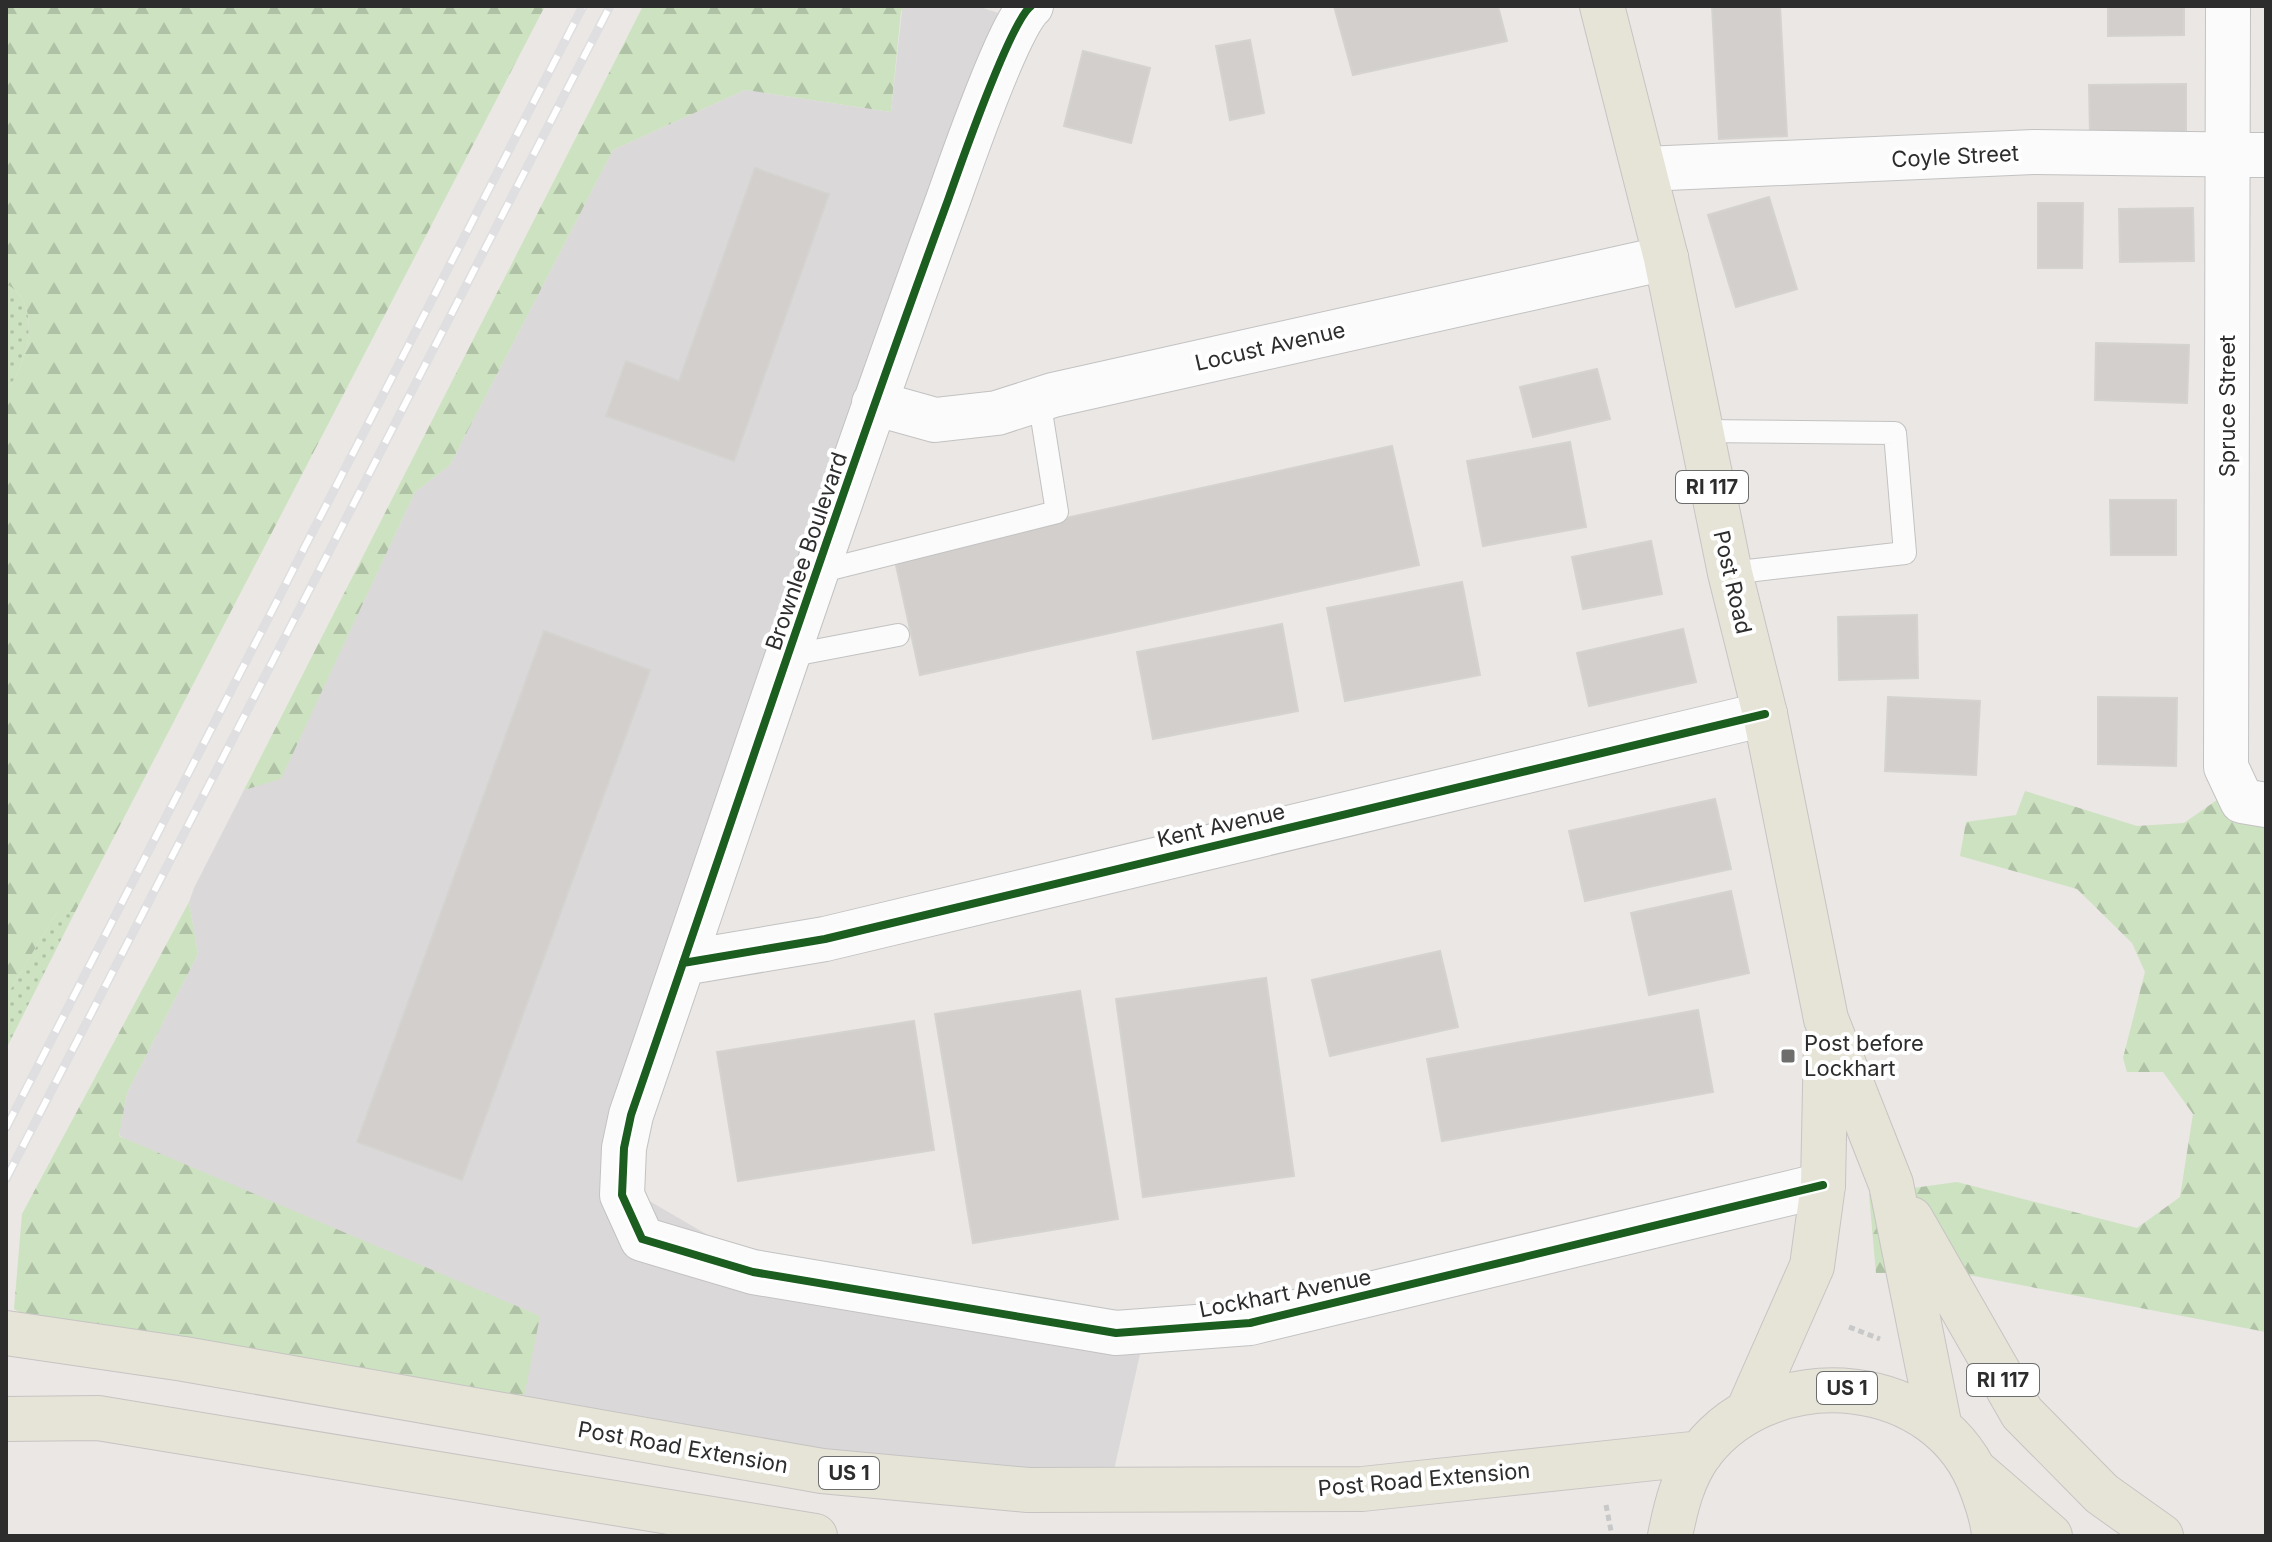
<svg xmlns="http://www.w3.org/2000/svg" width="2272" height="1542" font-family="Inter,sans-serif">
<style>
.industrial{fill:#dbd8da}
.green{fill:url(#green-dots)}
.forest{fill:url(#forest-firs)}
.building{fill:#d2cfcd;stroke:#d5d3d0;stroke-width:2}
.lines{fill:none;stroke-linecap:round;stroke-linejoin:round}
.lane-casing{stroke:#c3c2c2;stroke-width:24}
.street-casing{stroke:#c3c2c2;stroke-width:46}
.primary-casing{stroke:#c6c4c3;stroke-width:46}
.path{stroke:#c8c8c8;stroke-width:5;stroke-dasharray:6 4;stroke-linecap:butt}
.lane{stroke:#fcfbfb;stroke-width:22}
.street{stroke:#fcfbfb;stroke-width:44}
.primary{stroke:#e6e3d7;stroke-width:44}
.rail-casing{stroke:#dfdee0;stroke-width:9}
.rail{stroke:#fff;stroke-width:6;stroke-dasharray:18;stroke-linecap:butt}
.cycleway-casing{stroke:#fff;stroke-width:13}
.cycleway{stroke:#1b5e20;stroke-width:8}
.poi-dot{fill:#6f6e6d;stroke:#fff;stroke-width:3}
.labels{text-anchor:middle;dominant-baseline:central;stroke-width:8;stroke-linejoin:round;paint-order:stroke}
.shield{fill:#fff;stroke:#6c6c6c;stroke-width:2}
.shield-label{font-size:20px;font-weight:bold;fill:#2d2d2d}
.street-label{font-size:22px;fill:#2d2d2d;stroke:#fff}
.poi-label{font-size:22px;fill:#2d2d2d;stroke:#fff;text-anchor:start}
</style>
<defs>
<pattern id="green-dots" width="8" height="8" patternUnits="userSpaceOnUse" patternTransform="scale(2)"><rect width="8" height="8" fill="#cde2c0"/><path d="M2 2h.1M6 6h.1" fill="none" stroke="#b0c2a5" stroke-width="1.8" stroke-linecap="round"/></pattern>
<pattern id="forest-firs" width="22" height="20" patternUnits="userSpaceOnUse" patternTransform="scale(2)"><rect width="22" height="20" fill="#cde2c0"/><path d="M5 1l3.5 6h-7zM16 11l3.5 6h-7z" fill="#b0c2a5"/></pattern>
</defs>
<rect width="100%" height="100%" fill="#eae7e4"/>
<path class="industrial" d="M907,6h70l34,11 -385,1129 20,53 79,46 418,96 -36,160 -584,-99 -404,-267 8,-42 71,-139 -9,-52 5,-14 50,-98 37,-12 134,-286 35,-27 163,-315 132,-60 146,22 11,-102z"/>
<path class="green" d="M6,284c38,19 22,81 0,107z
M57,912h18l-69,137v-52z"/>
<path class="forest" d="M6,6h539l-470,906h-18l-51,85v-606c22,-26 38,-88 0,-107z
M643,6h264l-6,5 -10,101 -146,-22 -132,60 -163,315 -35,27 -134,287 -37,11z
M2025,791l112,35 47,-3 43,-30 39,16v523l-313,-60 -77,1 -7,-79 88,-12 180,46 43,-31 13,-83 -30,-42h-36l-4,-14 22,-86 -13,-29 -55,-54 -117,-33 6,-34 50,-7z
M189,902l9,52 -71,139 -8,43 421,180 -17,86 -500,-88 -9,-5 8,-95z"/>
<path class="building" d="M1334,6h164l9,35 -154,34z
M1712,6h68l7,130 -68,3z
M2108,6h76v29l-76,1z
M1250,40l14,73 -34,7 -14,-74z
M1083,51l67,17 -19,75 -67,-17z
M2186,84v48l-96,1 -1,-48z
M755,168l74,26 -95,267 -128,-45 20,-55 53,20z
M1769,197l28,92 -61,18 -28,-92z
M2038,203h45l-1,65h-44z
M2193,208l1,53 -74,1 -1,-53z
M2096,343l93,2 -2,58 -92,-3z
M1597,369l13,50 -77,18 -13,-50z
M1570,442l16,85 -103,19 -16,-85z
M1392,446l27,119 -499,110 -26,-119z
M2110,500h66v55h-65z
M1651,541l11,53 -79,15 -11,-52z
M1462,582l18,93 -135,26 -18,-93z
M1917,615l1,63 -79,2 -1,-63z
M1282,624l16,87 -145,28 -16,-87z
M1683,629l13,53 -107,24 -12,-53z
M544,631l106,39 -188,510 -105,-38z
M1888,697l92,4 -4,74 -91,-4z
M2098,697l79,1 -1,68 -78,-2z
M1715,799l16,70 -146,32 -16,-70z
M1731,891l18,82 -100,22 -18,-82z
M1440,951l18,76 -128,29 -18,-76z
M1266,978l28,198 -151,21 -27,-198z
M1080,991l38,228 -145,24 -38,-229z
M1698,1010l15,82 -271,49 -15,-82z
M914,1021l20,129 -196,31 -21,-129z"/>
<g class="lines">
<g class="lane-casing">
<path id="lane" d="M1701,431l194,2 10,120 -175,20
M818,572l239,-60 -18,-113
M788,656l110,-21"/>
</g>
<g class="street-casing">
<path id="street" d="M1031,6c-21,16 -71,160 -83,194 -111,303 -212,610 -317,915l-7,33 -2,47 20,44 111,33 363,61 134,-10 573,-138
M2228,6l-2,761 16,34 24,4
M1645,169l389,-17 232,3
M874,403l61,17 62,-7 56,-18 613,-137
M683,963l142,-24 940,-225"/>
</g>
<g class="primary-casing">
<path id="primary" d="M1602,6l64,252 64,315 35,141 61,305 65,165 49,244
M1911,1219l111,194 80,81 59,42
M6,1333l178,26 638,112 206,19 334,-1 339,-36
M1748,1411l64,-145 11,-81 3,-144
M6,1419l92,-1 717,118
M1976,1472l74,64
M1670,1536c6,-30 13,-60 32,-85 73,-93 239,-78 280,38 6,16 11,30 12,47"/>
</g>
<path class="path" d="M1849,1327l31,12
M1606,1505l6,31"/>
<use href="#lane" class="lane"/>
<use href="#street" class="street"/>
<use href="#primary" class="primary"/>
<g class="rail-casing">
<path id="rail" d="M6,1128l577,-1122
M6,1179l604,-1173"/>
</g>
<use href="#rail" class="rail"/>
<g class="cycleway-casing">
<path id="cycleway" d="M1031,6c-21,16 -71,160 -83,194 -111,303 -212,610 -317,915l-7,33 -2,47 20,44 111,33 363,61 134,-10 573,-138
M683,963l142,-24 940,-225"/>
</g>
<use href="#cycleway" class="cycleway"/>
</g>
<rect class="poi-dot" x="1780" y="1048" width="16" height="16" rx="4"/>
<g class="labels">
<g class="shield">
<rect x="1676" y="471" width="72" height="32" rx="6"/>
<rect x="1967" y="1364" width="72" height="32" rx="6"/>
<rect x="1817" y="1372" width="60" height="32" rx="6"/>
<rect x="819" y="1457" width="60" height="32" rx="6"/>
</g>
<g class="shield-label">
<text x="1712" y="487">RI 117</text>
<text x="2003" y="1380">RI 117</text>
<text x="1847" y="1388">US 1</text>
<text x="849" y="1473">US 1</text>
</g>
<g class="street-label">
<text transform="translate(1955 156) rotate(-3)">Coyle Street</text>
<text transform="translate(1270 346) rotate(-13)">Locust Avenue</text>
<text transform="translate(2227 406) rotate(-90)">Spruce Street</text>
<text transform="translate(806 551) rotate(-71)">Brownlee Boulevard</text>
<text transform="translate(1733 582) rotate(77)">Post Road</text>
<text transform="translate(1221 825) rotate(-13)">Kent Avenue</text>
<text transform="translate(1285 1293) rotate(-11)">Lockhart Avenue</text>
<text transform="translate(683 1447) rotate(10)">Post Road Extension</text>
<text transform="translate(1424 1479) rotate(-5)">Post Road Extension</text>
</g>
<g class="poi-label">
<text x="1804" y="1043">Post before<tspan x="1804" dy="25">Lockhart</tspan></text>
</g>
</g>
<rect width="2272" height="1542" fill="none" stroke="#2d2d2d" stroke-width="16"/>
</svg>
